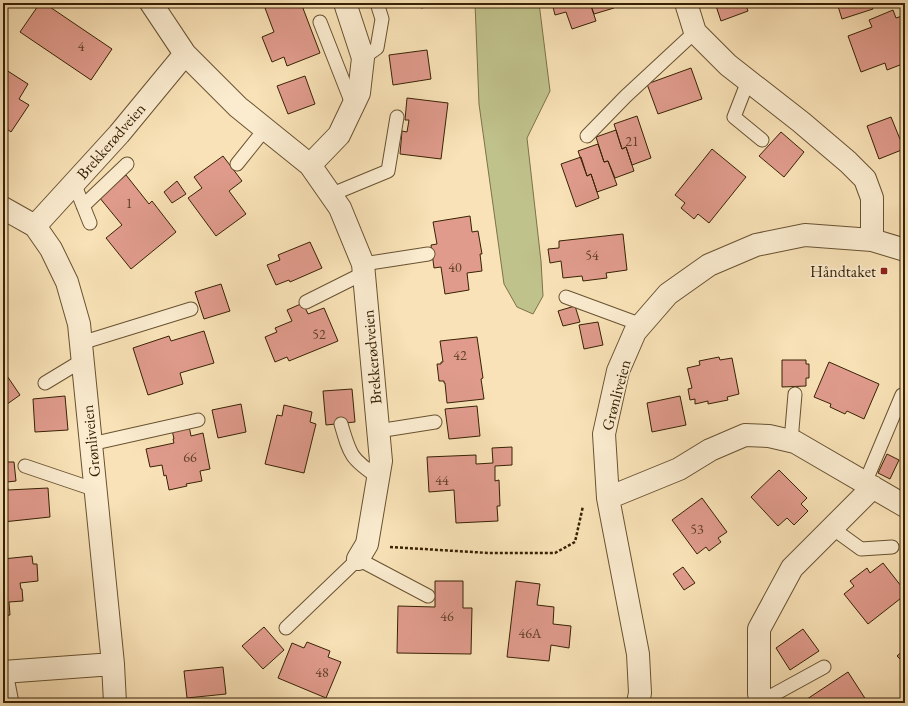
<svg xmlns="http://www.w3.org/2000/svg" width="908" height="706" font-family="'EB Garamond',serif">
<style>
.green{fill:#c0c28c;stroke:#7c7248}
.building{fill:#e09b8c;stroke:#372204}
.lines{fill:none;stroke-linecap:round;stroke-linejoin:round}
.service-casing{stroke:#685231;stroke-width:15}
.minor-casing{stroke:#685231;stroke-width:24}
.path{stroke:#372204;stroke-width:2.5;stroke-dasharray:3 2;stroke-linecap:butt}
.service{stroke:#fbecd0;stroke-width:13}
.minor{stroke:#fbecd0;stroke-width:22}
.poi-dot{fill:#8f2418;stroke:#fbecd0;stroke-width:1.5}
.labels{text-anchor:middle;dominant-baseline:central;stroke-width:3.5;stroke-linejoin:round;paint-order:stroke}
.number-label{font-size:14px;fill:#614026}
.street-label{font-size:16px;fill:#372204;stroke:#fbecd0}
.poi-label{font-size:16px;fill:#372204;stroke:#fbecd0;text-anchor:end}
</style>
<rect width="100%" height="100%" fill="#f9e2b7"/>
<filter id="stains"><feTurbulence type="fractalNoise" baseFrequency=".005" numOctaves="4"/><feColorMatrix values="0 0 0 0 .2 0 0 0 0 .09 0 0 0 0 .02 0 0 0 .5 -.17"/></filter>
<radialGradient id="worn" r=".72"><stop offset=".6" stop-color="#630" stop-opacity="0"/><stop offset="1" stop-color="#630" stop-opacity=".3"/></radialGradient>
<path class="green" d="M475,3h64l11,88 -23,47 14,123 2,35 -10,18 -16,-7 -13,-23 -25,-180z"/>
<path class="building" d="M40,3h4l68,46 -21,31 -71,-48z
M278,3h23l19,50 -33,13 -3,-9 -12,5 -10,-25 12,-5 -9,-24z
M389,3h34v5z
M552,3h38l6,18 -24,8 -6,-17 -11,3z
M590,3h22l2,5 -20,6z
M715,3h30l3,8 -27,10z
M837,3h34l2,6 -31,10z
M893,10l3,8 9,-3v48l-18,7 -2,-7 -24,9 -13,-36 24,-9 -3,-7z
M427,50l4,29 -38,6 -4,-30z
M3,68l25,16 -9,15 10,6 -18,27 -8,-6z
M691,68l11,31 -44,15 -11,-30z
M305,76l10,28 -27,10 -11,-28z
M407,98l41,5 -7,56 -41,-5 2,-23 5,1 2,-12h-4z
M637,116l14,42 -19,7 -6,-18 -4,2 -8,-25z
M891,117l13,32 -25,10 -12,-33z
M616,130l6,19 4,-2 8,24 -19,7 -7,-17 -4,1 -8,-25z
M781,132l23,20 -20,25 -25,-21z
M598,144l6,18 4,-1 9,24 -20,7 -6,-18 -4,2 -9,-25z
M712,149l34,28 -37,46 -11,-9 -4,5 -13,-11 4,-5 -10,-8z
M223,156l19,25 -13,10 17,23 -30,22 -28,-38 14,-10 -8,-11z
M581,157l6,19 4,-2 8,24 -23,9 -15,-43z
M126,175l23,29 3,-3 24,31 -45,37 -25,-31 16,-13 -23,-28z
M177,181l9,13 -14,9 -8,-11z
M470,216l2,16 6,-1 4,23h-2l2,17 -15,2 2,17 -24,4 -4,-27 -7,1 -3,-23 6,-1 -4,-22z
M623,234l4,36 -21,3 1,5 -24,3 -1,-5 -19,2 -2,-17 -11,2 -2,-14 11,-1v-7z
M310,242l12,26 -32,14 -1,-2 -13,5 -9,-20 13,-5 -2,-5z
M221,284l9,27 -26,8 -9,-27z
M303,303l5,11 16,-6 14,33 -49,20 -2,-4 -12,5 -10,-25 12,-5 -2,-4 17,-7 -5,-11z
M575,306l5,16 -17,4 -5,-15z
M598,322l5,23 -19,4 -5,-24z
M204,331l10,32 -34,10 3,11 -35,11 -15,-47 36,-12 2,5z
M477,337l6,41 -2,1 3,20 -37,4 -2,-20h-1v-2h-5l-2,-17h4v-2h2l-3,-21z
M719,357l1,3 12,-2 7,36 -12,3 1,3 -20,4v-3l-13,3v-5l-5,1 -2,-11 4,-1 -5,-20 13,-3 -1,-4z
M782,360h24v4h3v14h-3v8l-24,1z
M829,362l50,22 -15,35 -17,-8 -2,3 -15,-7 1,-3 -17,-7z
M3,370l17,25 -17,12z
M352,389l3,33 -29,3 -3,-34z
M65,396l3,34 -33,2 -2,-33z
M680,396l6,29 -34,7 -5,-29z
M241,404l5,28 -28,6 -6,-28z
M284,405l28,7 -2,10 6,2 -12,49 -39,-9 12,-49 5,1z
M477,406l3,30 -31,3 -4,-30z
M189,426l2,10 12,-3 7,36 -10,2 2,10 -16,3 1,2 -18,4 -3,-15 -2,1 -2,-11 -12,2 -4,-18 28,-6 -1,-4h1l-2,-9z
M512,447v18l-17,1v15l4,-1 1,26h-3l1,15 -42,2 -2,-33 -25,2 -2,-35 49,-2v9l17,-1 -1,-15z
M3,453h2v9h9l2,19 -9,1 1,8 40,-2 2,29 -47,5z
M887,454l12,6 -9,19 -12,-6z
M779,470l28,28 -6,6 7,7 -14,14 -7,-7 -9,8 -27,-29z
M702,498l25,34 -9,6 3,4 -12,9 -3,-4 -9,7 -25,-34z
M32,556l1,8h4l1,17 -18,2 1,6h1l1,12 -14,1 1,13 -7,1v-57z
M883,563l22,28v4l-37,29 -24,-30 10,-8 -4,-5 17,-13 3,5z
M683,567l12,16 -11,7 -11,-16z
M435,581h28v27h9l-1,46 -74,-1 1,-47 37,1z
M516,581l24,3 -3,21 17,2 -1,17 18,2 -2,22 -18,-3 -2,16 -42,-4z
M264,627l20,23 -21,19 -21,-23z
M803,629l16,22 -29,19 -14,-22z
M307,642l23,9 -2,6 13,5 -15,36 -48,-20 14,-35 12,5z
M905,649v15l-8,-8z
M223,667l3,27 -39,4 -3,-27z
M848,672l20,31h-63l-1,-2z"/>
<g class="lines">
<g class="service-casing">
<path id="service" d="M320,22l33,84
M363,58l14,-10 5,-29 -5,-16
M748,81l-14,36 28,23
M587,136l39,-40 69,-64
M237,164l28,-35
M74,183l16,40
M330,195l58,-24 9,-54
M83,206l44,-42
M363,264l65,-10
M566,297l76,28
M306,302l58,-29
M81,343l110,-34
M45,383l38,-23
M341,424c9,31 10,35 37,53
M378,431l57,-9
M791,441l4,-47
M91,444l107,-24
M25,466l71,24
M865,483l37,-88
M832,528l29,21 31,-2
M286,628l72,-69 70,37
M6,672l6,31
M762,701l62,-34"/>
</g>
<g class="minor-casing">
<path id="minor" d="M151,3l34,51 53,53 72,58 30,43 23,56 18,197 -14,83 -9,15
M686,3l9,29 33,33 73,57 47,40 17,17 7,19v42
M310,165l29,-30 20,-42 4,-35 -18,-55
M3,208l32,18 16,23 16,33 12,42 34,340 2,39
M35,226l84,-92 66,-80
M608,498l71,-29 31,-19 35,-15 24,1 26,6 110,64
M3,672l110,-8
M638,703l2,-10 -2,-39 -30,-156 -4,-64 14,-63 17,-39 33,-38 41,-29 47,-20 49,-10 67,5 33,10
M763,703l-4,-9v-65l33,-61 81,-81"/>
</g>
<path class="path" d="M390,547l99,6h66l20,-11 8,-36"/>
<use href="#service" class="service"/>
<use href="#minor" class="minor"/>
</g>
<rect class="poi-dot" x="880" y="267" width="8" height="8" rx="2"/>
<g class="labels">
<g class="number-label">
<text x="81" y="46">4</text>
<text x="632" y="141">21</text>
<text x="129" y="203">1</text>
<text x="592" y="255">54</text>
<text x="455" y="267">40</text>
<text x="319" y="334">52</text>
<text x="460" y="355">42</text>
<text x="190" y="457">66</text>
<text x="442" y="480">44</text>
<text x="697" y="529">53</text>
<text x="447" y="616">46</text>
<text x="530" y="633">46A</text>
<text x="322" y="672">48</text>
</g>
<g class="street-label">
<text transform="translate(111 141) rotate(-49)">Brekkerødveien</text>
<text transform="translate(372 357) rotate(-95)">Brekkerødveien</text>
<text transform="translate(616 395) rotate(-75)">Grønliveien</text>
<text transform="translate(91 441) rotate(-96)">Grønliveien</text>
</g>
<g class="poi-label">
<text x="876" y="271">Håndtaket</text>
</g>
</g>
<rect width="908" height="706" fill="none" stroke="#f9e2b7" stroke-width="16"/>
<rect x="4" y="4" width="900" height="698" fill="none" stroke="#372204" stroke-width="2"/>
<rect x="8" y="8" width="892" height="690" fill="none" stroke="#372204"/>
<rect width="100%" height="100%" filter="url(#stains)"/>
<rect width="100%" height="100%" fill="url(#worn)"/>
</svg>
